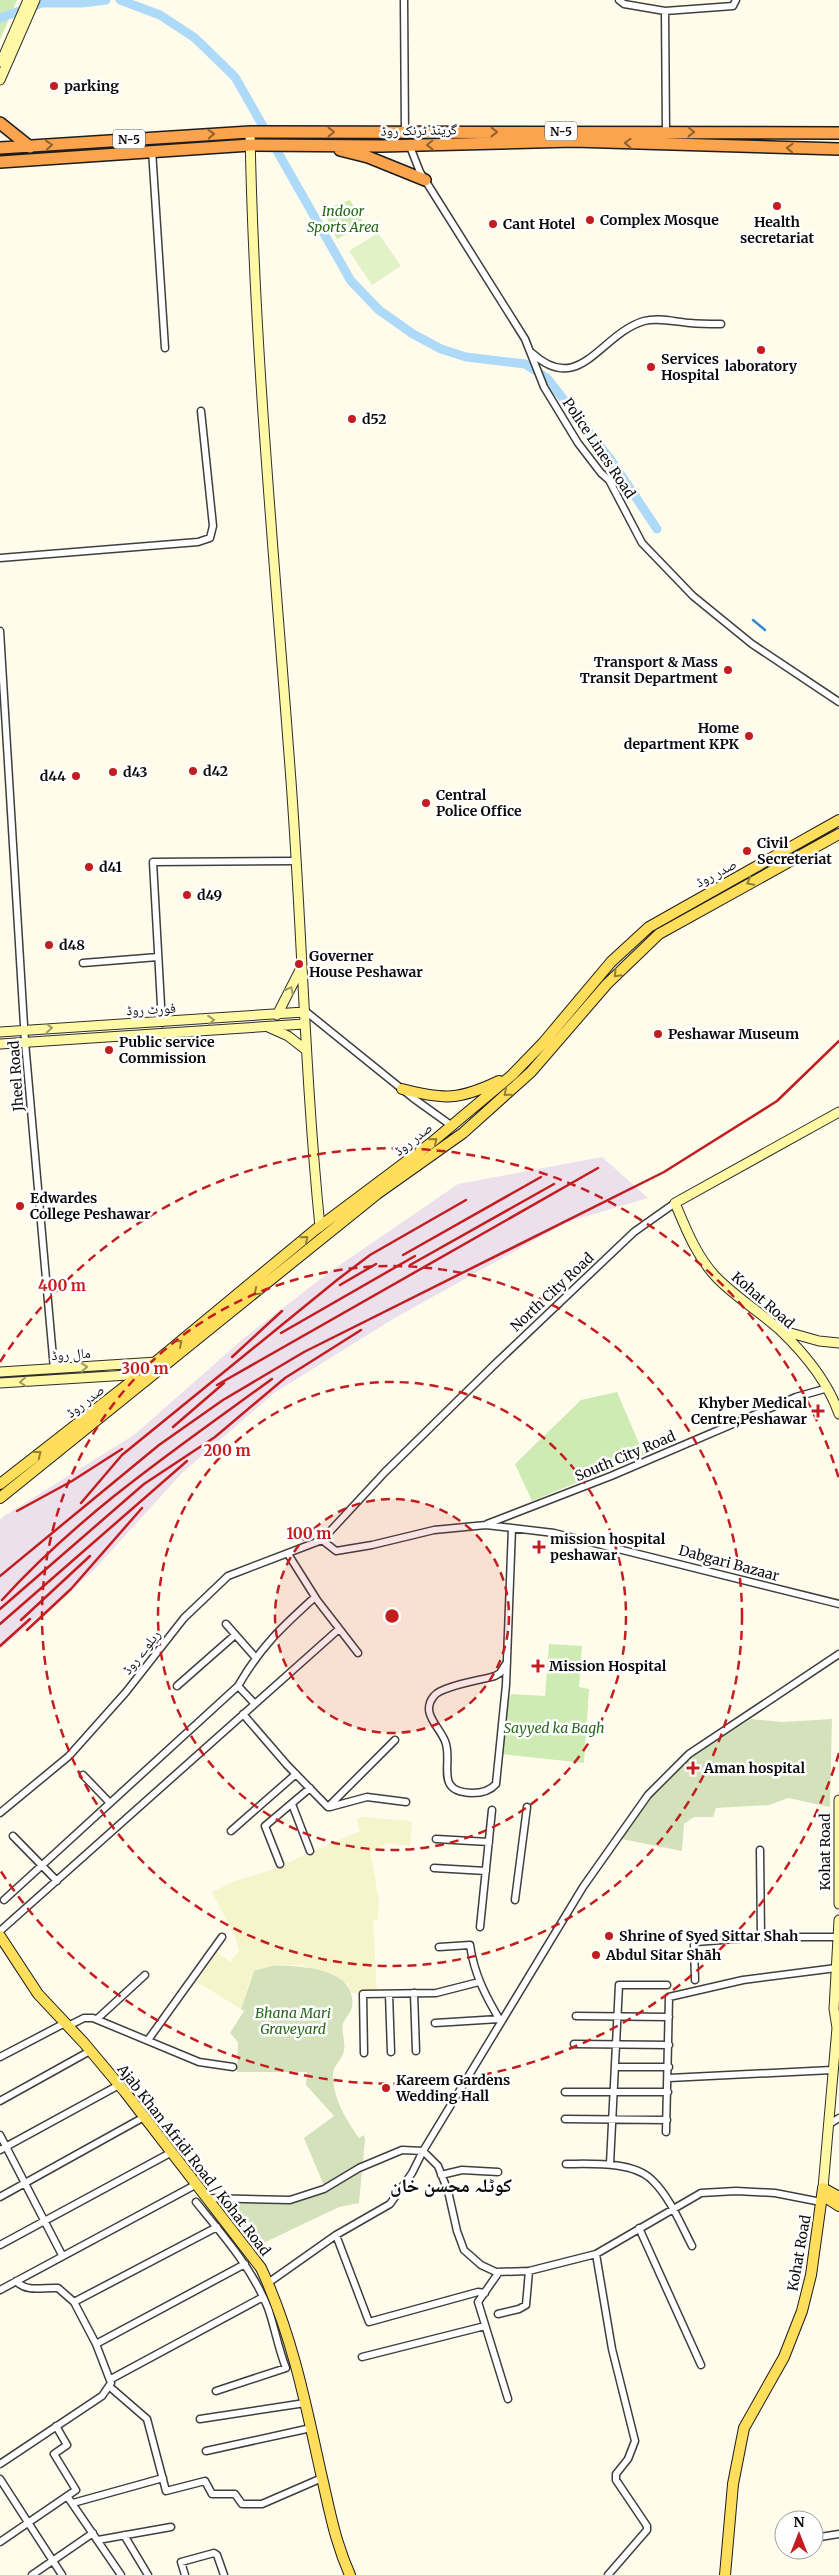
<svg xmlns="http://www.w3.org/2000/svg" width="839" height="2575" font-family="Merriweather,'Noto Naskh Arabic',serif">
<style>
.industrial{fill:#ebe0ec}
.farmland{fill:#f6f4ca}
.green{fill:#ceebb3}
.cemetery{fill:#d4e2bc}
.pitch{fill:#e1f2c6}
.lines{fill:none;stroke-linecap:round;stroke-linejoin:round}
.stream{stroke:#308cd4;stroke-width:2.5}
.canal{stroke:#addaf9;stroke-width:9}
.street-casing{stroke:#3f3f3f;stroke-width:9}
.secondary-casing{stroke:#2e2e2e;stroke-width:11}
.primary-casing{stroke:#1d1d1d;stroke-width:12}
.highway-casing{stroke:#1d1d1d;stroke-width:14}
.street{stroke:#fff;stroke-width:6}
.secondary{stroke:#fff9a6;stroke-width:9}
.primary{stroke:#ffde5b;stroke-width:10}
.highway{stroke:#fca44d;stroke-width:11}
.rail{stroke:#c31d1f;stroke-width:2.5}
.oneway{stroke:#906030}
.oneway2{stroke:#928037}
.oneway3{stroke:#9e9a68}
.ring{fill:none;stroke:#c31d1f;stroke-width:2.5;stroke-dasharray:9 6}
.poi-dot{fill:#c31d1f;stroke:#fff;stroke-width:2}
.labels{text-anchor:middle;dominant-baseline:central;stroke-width:5;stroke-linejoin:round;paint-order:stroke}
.shield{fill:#fff;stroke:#555;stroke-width:1}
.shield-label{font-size:12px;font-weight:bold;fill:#0c0c0c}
.poi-label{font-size:14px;font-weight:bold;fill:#0c0c0c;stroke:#fff;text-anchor:start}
.street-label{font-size:14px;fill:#0c0c0c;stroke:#fff}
.park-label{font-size:14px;font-style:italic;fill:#26671a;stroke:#fff}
.district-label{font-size:19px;font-weight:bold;fill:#0c0c0c;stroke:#fff}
.centre{fill:#c31d1f;stroke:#fff;stroke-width:2.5}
.ring-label{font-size:15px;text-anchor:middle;font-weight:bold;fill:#c31d1f;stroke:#fff;stroke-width:5;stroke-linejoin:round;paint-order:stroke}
</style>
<rect width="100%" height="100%" fill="#fffceb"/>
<path class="industrial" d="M602,1157l46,41 -81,24 -174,97 -119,74 -92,80 -89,98 -93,78v-129l4,-4 130,-81 110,-97 87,-67 127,-87z"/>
<path class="farmland" d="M361,1817l51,4 -2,25 -23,-3 -17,9 9,48 -1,20 -5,1 4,73 -25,-1 -4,-9 -46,-19 -30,1 -21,11 -10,32 -44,-27 20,-30 13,10 9,-11 -4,-15 -23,-44 23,-11 36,-11 89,-39 -3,-11z"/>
<path class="green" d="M0,0h17l-17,40z
M350,200l14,24 -27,15 -14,-29z
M617,1392l27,63 -112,46 -17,-37 66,-64z
M549,1644l33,2 -3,41 10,2 -5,74 -83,-9 6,-55 5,-5 33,2z"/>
<path class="cemetery" d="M751,1719l31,3 50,-3 -2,88 -42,-9 -19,7 -53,3 -3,9h-19l-10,7 -2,27 -65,-13 34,-47 39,-33z
M272,1966c27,-1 86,2 80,41 -1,6 -7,11 -9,17 -2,9 4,21 0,30 -3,8 -10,12 -10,21 0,24 13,44 26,63l5,-3 1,5 -6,63 -20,4 -84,40 -41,-53 9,3 67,3 35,-12 -21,-50 30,-22 -28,-31 1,-13h-70l1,-30 -8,-9 14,-22 -3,-2 13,-38z"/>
<path class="pitch" d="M378,233l23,33 -29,19 -23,-34z"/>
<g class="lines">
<path class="stream" d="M753,620l12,10"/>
<path class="canal" d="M120,0l40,15 35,23 40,39 116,204 28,29 34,24 28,15 25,8 59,7 22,14 64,82 46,69
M0,18l42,-15h40l24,-3"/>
<g class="street-casing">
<path id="street" d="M404,0l1,134
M619,0l5,4 41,7 68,-5 3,-6
M665,11l1,121
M409,144l11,28 105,167 19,48 34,56 23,30 8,7 33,63 51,53 59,48 87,58
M152,150l13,198
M532,353c48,44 68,-19 112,-32 15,-4 31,1 46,2 10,1 21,1 31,1
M0,558l198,-16 12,-4 3,-12 -12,-115
M0,631l25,411 29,327
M83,963l75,-6
M304,1010l109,88 39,28
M162,1023l-9,-161 143,-1
M487,1524l124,-48 185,-79 32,-9
M322,1540l14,11 36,-6 62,-15 52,-5 68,8 285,71
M288,1554l29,46 41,53
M226,1624l29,33
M507,1662l-7,11 -5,3c-13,4 -54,10 -61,20 -15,18 8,32 12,48 6,22 -11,48 26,49 9,0 18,-2 24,-9l10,-99 6,-157
M177,1686l58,-51
M238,1686l16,17
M243,1714l44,51 41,42
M83,1775l27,28
M292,1804l18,47
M328,1807l67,-67
M330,1807l37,-10 39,5
M0,1813l69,-57 57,-64 58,-74 44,-42 94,-36 63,-68 109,-107 140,-133 41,-29
M231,1831l65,-57
M13,1836l44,45
M436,1839l53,3
M760,1850l1,87
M280,1864l-15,-38 45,-38
M434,1868l52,3
M4,1900l234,-214c23,-40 44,-59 77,-89
M515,1900l12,-93
M480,1927l12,-117
M0,1931l339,-302
M439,1947l31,-2c4,29 16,52 31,77
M695,1980l-1,-35 2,-3 65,-5h78
M414,1993l2,58
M389,1994l2,58
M576,2016l93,1
M97,2019l48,-44
M435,2023l64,-4
M68,2026l16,-8h9l106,44 34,5
M148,2040l74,-103
M574,2044l95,1
M364,2053l-1,-59 73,-1 43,-11
M0,2057l65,-34
M615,2067h54
M669,2078l163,-8
M565,2092h103
M0,2101l90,-50
M565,2119l102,1
M828,2125l11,-7
M666,2132l3,-135 74,-17 93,-12
M0,2135l62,120
M0,2150l119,-65
M566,2164c25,0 67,-3 86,16 18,17 29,45 40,66
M610,2164l9,-179h48
M441,2175l21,-5 36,2
M0,2197l144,-80
M206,2198l84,2 34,-11 35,-21 43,-18 21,1 15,15 10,25 9,40 7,19 17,15 15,7 33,-1 67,-17 105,-61 35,-2 39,2 46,9
M196,2202c27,33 56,66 72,106 7,20 10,40 18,60l-70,23
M639,2228l62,137
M336,2235l33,87 109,-30 7,1
M0,2245l172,-93
M596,2254l16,95 23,92 -7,18 -12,15v6l31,46v4l-39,45
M499,2272l-21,30 30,97
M268,2283l68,-48 54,-31 22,-31 11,-22 160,-264 65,-92 41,-41 150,-100
M0,2290l197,-106
M74,2302l143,-75
M498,2314l21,-5 7,-4 3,-34
M96,2344l149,-80
M362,2357l123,-31
M111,2379l152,-82
M110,2387l37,32 19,72 39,-10 7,13h23l7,10h20l60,-26
M200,2419l105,-16
M206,2451l105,-23
M0,2464l102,-68 9,-13 -15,-39 -22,-42 -16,-14c-15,-1 -31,5 -42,-7
M0,2479l62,96
M67,2496l54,79
M73,2503l90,-25
M124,2535l24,40
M814,2538l25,-4
M98,2540l73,-13
M0,2542l76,-52 -22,-36 13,-9 -11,-19
M32,2575l61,-42
M185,2575l-4,-13 33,-9 3,2 7,20"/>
</g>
<g class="secondary-casing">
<path id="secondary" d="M1,62l27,-62
M0,80l35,-80
M250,132c4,217 25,433 41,649 11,149 14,297 29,446
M277,1015l25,-49
M268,1027l20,9 18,14
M0,1032l304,-20
M0,1044l304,-20
M839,1112l-164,91c11,26 22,55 43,76 19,19 42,33 62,51 24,23 48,52 59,84
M780,1330l39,11 20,2
M0,1372l157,-10
M0,1383l144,-9
M839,1800v104
M823,2188l14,-160 -3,-19 5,-89"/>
</g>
<g class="primary-casing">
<path id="primary" d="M402,1089c43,11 57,11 97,-8
M0,1484l141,-110 174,-144 116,-87 81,-68 31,-32 68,-81 38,-35 190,-107
M0,1498l377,-304 86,-61 68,-61 76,-88 52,-50 180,-100
M0,1936l38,58 46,49 41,49 136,176c30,64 44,132 59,201 9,38 14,70 30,106
M822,2195l17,11
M725,2575l8,-91 11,-56 40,-71 18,-46 9,-36 12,-87 16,9"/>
</g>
<g class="highway-casing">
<path id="highway" d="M0,123l30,24
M0,148l250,-16 589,1
M340,150l28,7 57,23
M0,162l250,-17 131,1 192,-5 266,8"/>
</g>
<use href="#street" class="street"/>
<use href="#secondary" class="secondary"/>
<use href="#primary" class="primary"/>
<use href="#highway" class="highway"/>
<path class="rail" d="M403,1255l138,-78
M410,1265l144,-81
M340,1285l36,-21
M281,1333l134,-77
M232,1357l50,-46
M217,1385l381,-217
M173,1427l51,-44
M81,1503l41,-48 215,-175 33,-25 96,-55
M17,1511l55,-30 50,-32
M0,1576l159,-131 64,-45 81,-48 360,-180 113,-71 62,-60
M2,1600c79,-87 175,-152 270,-221
M0,1609l144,-125 71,-47 70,-59 76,-48
M21,1620l69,-64
M0,1624l187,-163
M27,1630l44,-41 71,-81
M0,1646l30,-27"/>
</g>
<defs><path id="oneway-chevron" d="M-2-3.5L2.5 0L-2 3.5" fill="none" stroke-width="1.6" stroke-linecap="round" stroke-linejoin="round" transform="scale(1.25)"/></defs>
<g class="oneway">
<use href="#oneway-chevron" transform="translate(331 132)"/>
<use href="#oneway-chevron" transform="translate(494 132)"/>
<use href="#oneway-chevron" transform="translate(691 132) rotate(1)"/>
<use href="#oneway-chevron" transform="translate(211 134) rotate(-3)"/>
<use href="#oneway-chevron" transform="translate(628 143) rotate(-178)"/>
<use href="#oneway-chevron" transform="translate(49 145) rotate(-5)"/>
<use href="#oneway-chevron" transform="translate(430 145) rotate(179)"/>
<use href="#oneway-chevron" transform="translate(790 148) rotate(-178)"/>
</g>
<g class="oneway2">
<use href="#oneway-chevron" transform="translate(750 882) rotate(152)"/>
<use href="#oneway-chevron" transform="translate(617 974) rotate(134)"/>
<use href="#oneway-chevron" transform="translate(507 1093) rotate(139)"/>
<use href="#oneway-chevron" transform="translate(434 1141) rotate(-39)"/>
<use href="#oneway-chevron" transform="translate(305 1239) rotate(-40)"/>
<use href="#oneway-chevron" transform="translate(257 1292) rotate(141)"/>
<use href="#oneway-chevron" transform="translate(179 1343) rotate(-40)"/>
<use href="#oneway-chevron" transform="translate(38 1454) rotate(-38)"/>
</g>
<g class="oneway3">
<use href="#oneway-chevron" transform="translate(290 990) rotate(-63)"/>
<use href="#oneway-chevron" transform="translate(211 1020) rotate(-4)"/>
<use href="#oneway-chevron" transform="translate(49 1028) rotate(-3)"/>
<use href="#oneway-chevron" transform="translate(84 1367) rotate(-4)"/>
<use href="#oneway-chevron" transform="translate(23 1382) rotate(176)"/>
</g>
<circle cx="392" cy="1616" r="117" fill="#c31d1f" fill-opacity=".12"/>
<g class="ring">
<circle cx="392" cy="1616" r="117"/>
<circle cx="392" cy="1616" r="234"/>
<circle cx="392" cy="1616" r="350"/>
<path d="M839 1753A467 467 0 0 1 0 1870M0 1362A467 467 0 0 1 839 1479"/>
</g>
<g class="poi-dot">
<circle cx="54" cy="86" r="5"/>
<circle cx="777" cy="206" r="5"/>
<circle cx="590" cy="220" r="5"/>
<circle cx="493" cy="224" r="5"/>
<circle cx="761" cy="350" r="5"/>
<circle cx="651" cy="367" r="5"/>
<circle cx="352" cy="419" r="5"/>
<circle cx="728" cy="670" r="5"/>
<circle cx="749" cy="736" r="5"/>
<circle cx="193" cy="771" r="5"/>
<circle cx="113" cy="772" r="5"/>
<circle cx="76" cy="776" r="5"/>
<circle cx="426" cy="803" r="5"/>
<circle cx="747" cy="851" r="5"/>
<circle cx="89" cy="867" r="5"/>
<circle cx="187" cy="895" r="5"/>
<circle cx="49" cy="945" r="5"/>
<circle cx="299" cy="964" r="5"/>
<circle cx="658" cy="1034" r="5"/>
<circle cx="109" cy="1050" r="5"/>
<circle cx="20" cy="1206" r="5"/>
<path d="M815.5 1403.5h5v5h5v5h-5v5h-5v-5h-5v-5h5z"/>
<path d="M536.5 1539.5h5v5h5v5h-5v5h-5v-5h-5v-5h5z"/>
<path d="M535.5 1658.5h5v5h5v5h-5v5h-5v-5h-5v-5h5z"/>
<path d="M690.5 1760.5h5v5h5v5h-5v5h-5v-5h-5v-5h5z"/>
<circle cx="609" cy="1936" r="5"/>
<circle cx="596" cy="1955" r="5"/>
<circle cx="386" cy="2088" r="5"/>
</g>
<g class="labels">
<g class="shield">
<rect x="545" y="121.5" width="32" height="19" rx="4"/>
<rect x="113" y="129.5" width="32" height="19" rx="4"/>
</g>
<g class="shield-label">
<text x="561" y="131">N-5</text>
<text x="129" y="139">N-5</text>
</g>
<g class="poi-label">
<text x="64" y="86">parking</text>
<text x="600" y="220">Complex Mosque</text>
<text x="777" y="222" text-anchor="middle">Health<tspan x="777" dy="16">secretariat</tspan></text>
<text x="503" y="224">Cant Hotel</text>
<text x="661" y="359">Services<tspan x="661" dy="16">Hospital</tspan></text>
<text x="761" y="366" text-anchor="middle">laboratory</text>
<text x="362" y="419">d52</text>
<text x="718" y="662" text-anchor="end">Transport &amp; Mass<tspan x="718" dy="16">Transit Department</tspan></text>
<text x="739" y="728" text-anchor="end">Home<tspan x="739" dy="16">department KPK</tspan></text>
<text x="203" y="771">d42</text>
<text x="123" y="772">d43</text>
<text x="66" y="776" text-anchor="end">d44</text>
<text x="436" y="795">Central<tspan x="436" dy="16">Police Office</tspan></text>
<text x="757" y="843">Civil<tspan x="757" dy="16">Secreteriat</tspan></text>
<text x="99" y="867">d41</text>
<text x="197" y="895">d49</text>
<text x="59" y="945">d48</text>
<text x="309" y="956">Governer<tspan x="309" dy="16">House Peshawar</tspan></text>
<text x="668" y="1034">Peshawar Museum</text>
<text x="119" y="1042">Public service<tspan x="119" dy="16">Commission</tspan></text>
<text x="30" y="1198">Edwardes<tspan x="30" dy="16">College Peshawar</tspan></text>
<text x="807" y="1403" text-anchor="end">Khyber Medical<tspan x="807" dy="16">Centre,Peshawar</tspan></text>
<text x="550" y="1539">mission hospital<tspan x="550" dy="16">peshawar</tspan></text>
<text x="549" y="1666">Mission Hospital</text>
<text x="704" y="1768">Aman hospital</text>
<text x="619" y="1936">Shrine of Syed Sittar Shah</text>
<text x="606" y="1955">Abdul Sitar Shāh</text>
<text x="396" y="2080">Kareem Gardens<tspan x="396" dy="16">Wedding Hall</tspan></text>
</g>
<g class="street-label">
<text transform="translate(419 130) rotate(-1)">گرینڈ ٹرنک روڈ</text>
<text transform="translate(599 448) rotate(56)">Police Lines Road</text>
<text transform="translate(716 873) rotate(-28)">صدر روڈ</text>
<text transform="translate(151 1009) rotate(-3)">فورٹ روڈ</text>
<text transform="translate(16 1076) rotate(-94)">Jheel Road</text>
<text transform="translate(413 1139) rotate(-38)">صدر روڈ</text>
<text transform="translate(552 1292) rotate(-43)">North City Road</text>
<text transform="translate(763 1300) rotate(41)">Kohat Road</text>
<text transform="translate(71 1354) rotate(-4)">مال روڈ</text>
<text transform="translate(85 1401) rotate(-38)">صدر روڈ</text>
<text transform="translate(625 1456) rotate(-23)">South City Road</text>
<text transform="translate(729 1563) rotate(15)">Dabgari Bazaar</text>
<text transform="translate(141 1652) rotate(-52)">ریلوے روڈ</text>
<text transform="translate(825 1852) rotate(-90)">Kohat Road</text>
<text transform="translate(194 2160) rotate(52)">Ajab Khan Afridi Road / Kohat Road</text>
<text transform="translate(799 2253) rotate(-80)">Kohat Road</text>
</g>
<g class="park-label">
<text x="343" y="211">Indoor<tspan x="343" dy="16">Sports Area</tspan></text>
<text x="554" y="1728">Sayyed ka Bagh</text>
<text x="293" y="2013">Bhana Mari<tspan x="293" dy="16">Graveyard</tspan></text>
</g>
<g class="district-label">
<text x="451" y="2185">کوٹلہ محسن خان</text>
</g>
</g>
<circle cx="392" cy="1616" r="8" class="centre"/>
<g class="ring-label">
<text x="62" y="1291">400 m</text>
<text x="145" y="1374">300 m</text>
<text x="227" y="1456">200 m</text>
<text x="309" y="1539">100 m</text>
</g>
<g transform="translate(799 2535)"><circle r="24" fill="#ffffff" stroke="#9e9e9e"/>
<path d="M0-4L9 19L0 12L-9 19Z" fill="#c31d1f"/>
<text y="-8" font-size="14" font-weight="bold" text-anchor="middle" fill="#0c0c0c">N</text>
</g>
</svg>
